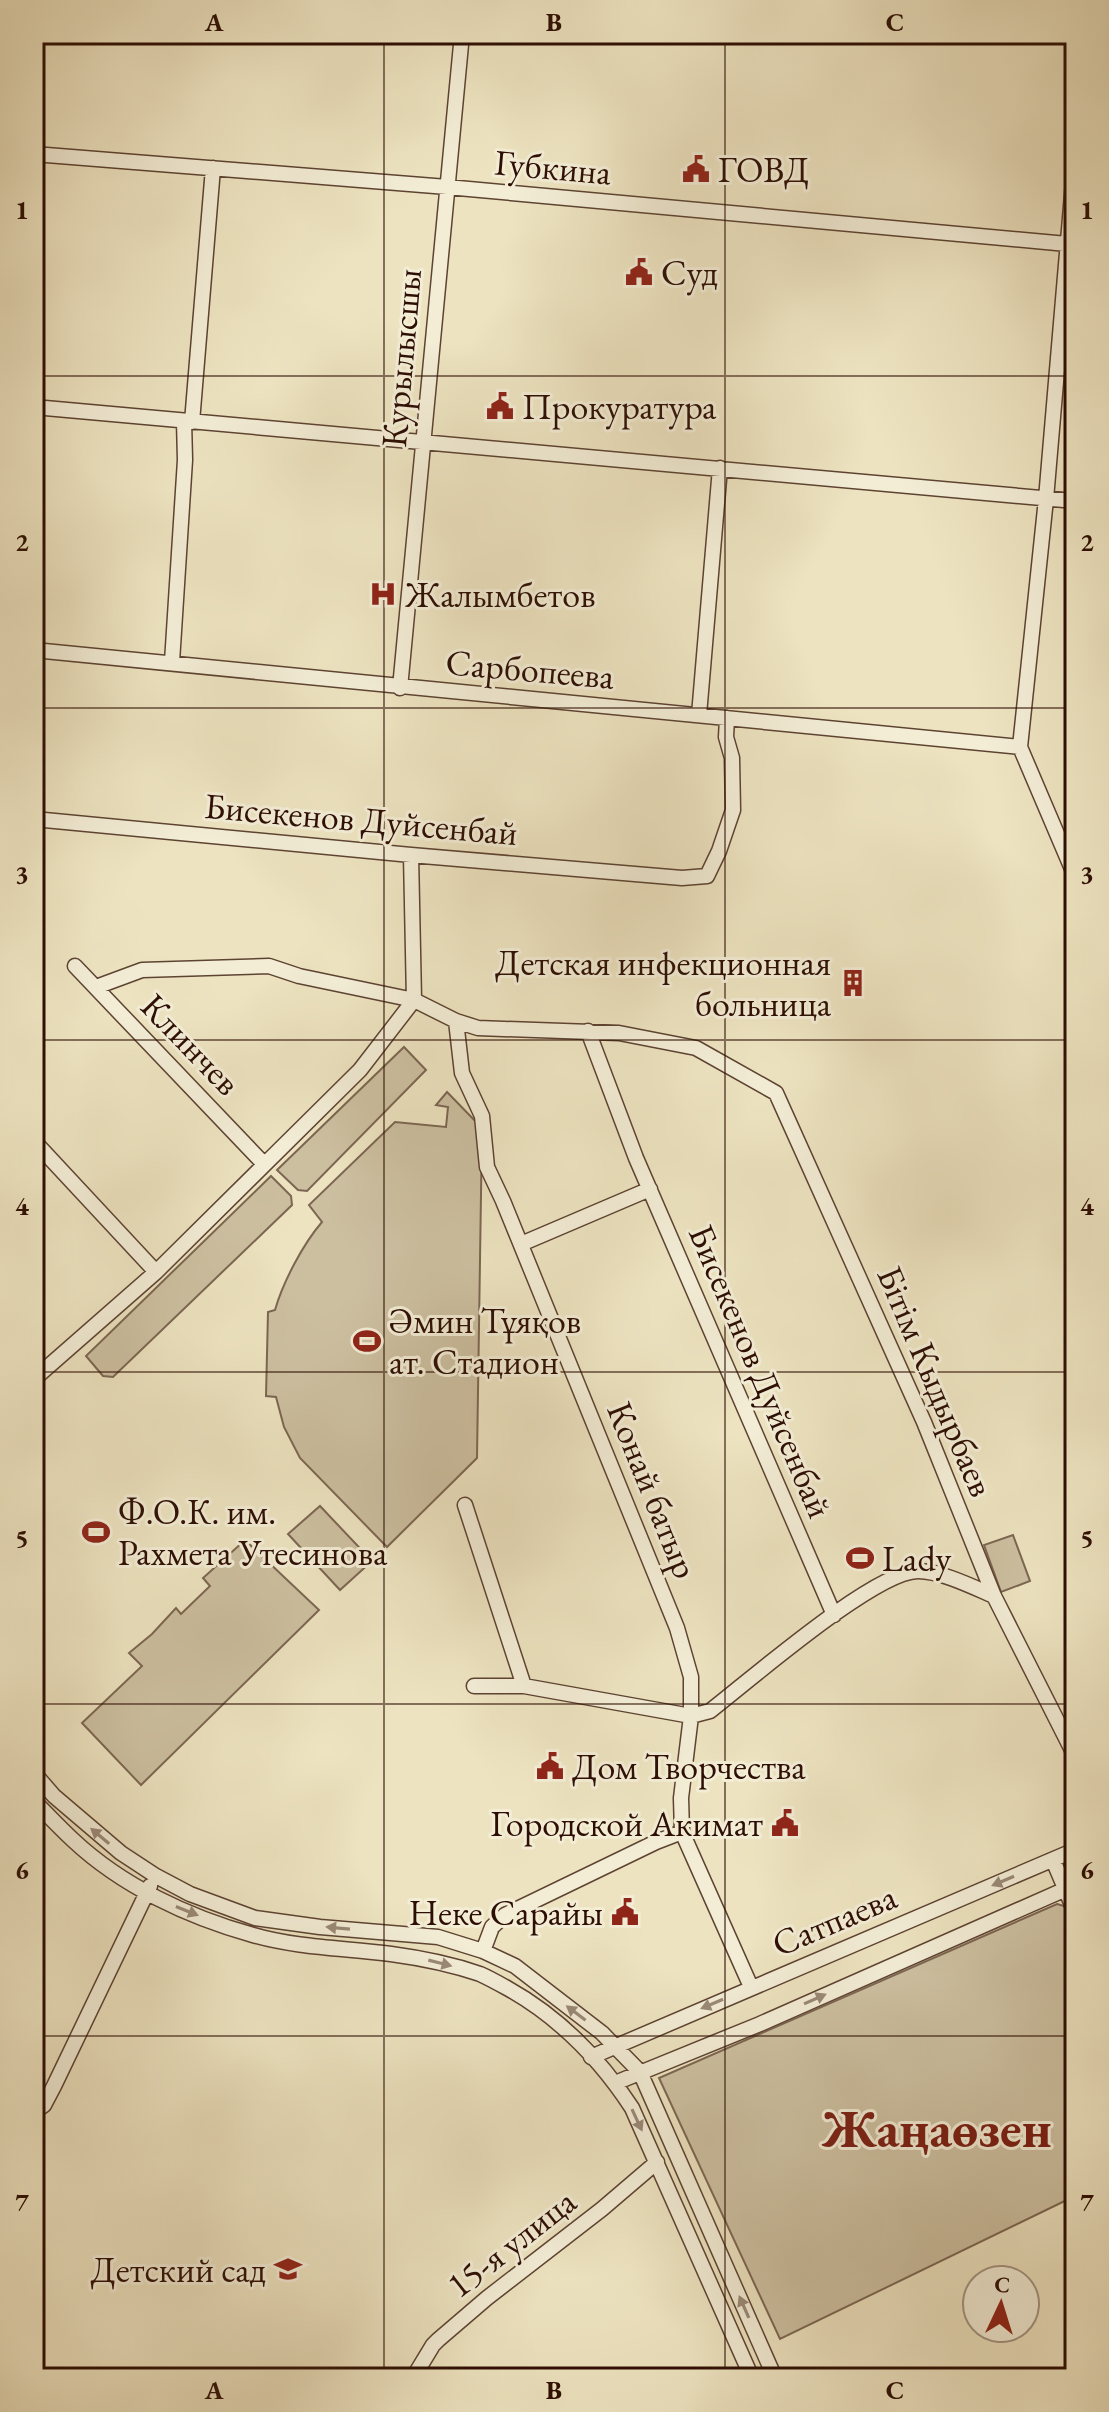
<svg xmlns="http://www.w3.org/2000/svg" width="1109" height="2412" font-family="'EB Garamond',serif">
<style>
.green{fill:#ccbfa0;stroke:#7c6652;stroke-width:2}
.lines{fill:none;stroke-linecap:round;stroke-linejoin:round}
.minor-casing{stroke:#5d4332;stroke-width:17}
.minor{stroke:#f3edd6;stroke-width:14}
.oneway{fill:#9a8977}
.grid{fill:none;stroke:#2d0e03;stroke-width:2;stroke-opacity:0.55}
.labels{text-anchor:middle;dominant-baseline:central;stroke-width:6;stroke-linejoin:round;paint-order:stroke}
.street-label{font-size:36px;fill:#2d0e03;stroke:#f3edd6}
.poi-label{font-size:36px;fill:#2d0e03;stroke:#f3edd6;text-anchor:start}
.town-label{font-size:52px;font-weight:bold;fill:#7a1f14;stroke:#f3edd6}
.neatline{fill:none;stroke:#2d0e03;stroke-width:3}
.grid-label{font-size:26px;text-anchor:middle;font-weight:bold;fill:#2d0e03}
</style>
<rect width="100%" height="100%" fill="#ede3c0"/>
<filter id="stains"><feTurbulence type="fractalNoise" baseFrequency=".0025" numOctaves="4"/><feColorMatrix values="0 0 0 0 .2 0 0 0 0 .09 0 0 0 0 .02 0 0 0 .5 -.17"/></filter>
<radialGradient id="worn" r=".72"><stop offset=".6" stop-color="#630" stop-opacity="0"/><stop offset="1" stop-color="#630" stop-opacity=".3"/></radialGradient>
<path class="green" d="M404,1047l22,23 -119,121 -9,-1 -21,-20z
M447,1092l35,36 -5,330 -90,89 -87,-89 -16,-31 -8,-30 -10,-1 2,-84 7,-2c8,-28 28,-66 47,-88l-13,-17 86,-83 51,5 2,-20 -12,-2z
M271,1176l20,20 1,9 -179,172 -10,-1 -17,-20z
M320,1506l52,55 -32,29 -52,-56z
M1013,1535l17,46 -29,11 -17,-47z
M245,1540l74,70 -178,175 -59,-62 60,-57 -13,-13 23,-19 24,-26 5,6 29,-28 -7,-8z
M1057,1904l7,2 11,25v265l-295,143 -121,-261z"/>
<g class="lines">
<g class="minor-casing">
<path id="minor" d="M34,154l413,33 620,57
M1075,159l-29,340 -26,248 55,129
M34,407l1041,94
M192,422l21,-254
M34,650l986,97
M172,662l13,-202 -1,-39
M400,688l62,-654
M699,715l21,-247
M34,819l377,36 271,23 25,-2 12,-25 14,-41 -1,-52 -6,-21 1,-19
M75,966l189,198
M96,987l46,-17 127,-4 30,10 115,24 42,21 22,7 141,5 77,15 80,45 148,329 70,174 81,160
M456,1021l6,52 20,43 5,51 16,34 174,427 14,49v39l-10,82 1,34 69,155
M588,1031l48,127 198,457
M34,1141l122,131
M521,1244l129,-55
M34,1379l122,-107 204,-202 54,-70 -3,-145
M465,1505l59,181
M474,1686h50l167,30 19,-5c39,-30 165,-140 208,-140 23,0 55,16 76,25
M34,1773l20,23 67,57 35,23 34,18 65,24 65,9 118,10 45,14 32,15 87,67 38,39 135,306
M34,1801c13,13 25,26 39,39 49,46 115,77 180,95 45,13 92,13 138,19 30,4 60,10 89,20 9,4 18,9 27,14 52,29 93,71 125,120l120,270
M1053,1860l22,52
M483,1951l9,-24 13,-12 151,-73 26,-10
M591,2057l484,-207
M615,2083l145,-59 315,-139
M34,2112l10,-7 10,-19 96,-200
M413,2378l20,-33 5,-5 49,-42 115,-89 55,-47"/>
</g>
<use href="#minor" class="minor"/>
</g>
<defs><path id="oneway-solid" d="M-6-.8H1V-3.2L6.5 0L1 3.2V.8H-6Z" transform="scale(2)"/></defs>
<g class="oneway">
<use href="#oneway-solid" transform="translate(100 1836) rotate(-140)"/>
<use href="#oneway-solid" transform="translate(1003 1881) rotate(157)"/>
<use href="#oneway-solid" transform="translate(187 1911) rotate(22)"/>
<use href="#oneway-solid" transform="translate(338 1928) rotate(-175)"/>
<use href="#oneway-solid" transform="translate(440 1963) rotate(14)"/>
<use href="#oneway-solid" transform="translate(815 1999) rotate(-24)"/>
<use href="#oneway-solid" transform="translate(712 2004) rotate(157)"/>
<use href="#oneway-solid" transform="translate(576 2013) rotate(-143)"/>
<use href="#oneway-solid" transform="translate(637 2120) rotate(65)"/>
<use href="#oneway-solid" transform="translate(744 2307) rotate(-114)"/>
</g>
<path class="grid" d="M384,34v2344M725,34v2344M34,376h1041M34,708h1041M34,1040h1041M34,1372h1041M34,1704h1041M34,2036h1041"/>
<defs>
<g id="civic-bare" transform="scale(2.16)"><path d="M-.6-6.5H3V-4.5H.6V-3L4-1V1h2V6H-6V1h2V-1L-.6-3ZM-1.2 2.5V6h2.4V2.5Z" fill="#8f2418" stroke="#f3edd6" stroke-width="2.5" paint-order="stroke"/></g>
<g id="hospital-bare" transform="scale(2.16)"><path d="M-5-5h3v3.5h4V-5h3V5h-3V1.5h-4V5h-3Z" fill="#8f2418" stroke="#f3edd6" stroke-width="2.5" paint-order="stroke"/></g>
<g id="building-bare" transform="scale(2.16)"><path d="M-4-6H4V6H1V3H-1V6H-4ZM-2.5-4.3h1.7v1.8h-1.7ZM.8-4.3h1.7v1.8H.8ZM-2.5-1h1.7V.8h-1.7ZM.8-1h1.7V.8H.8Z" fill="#8f2418" stroke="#f3edd6" stroke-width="2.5" paint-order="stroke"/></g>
<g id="stadium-bare" transform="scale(2.16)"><path d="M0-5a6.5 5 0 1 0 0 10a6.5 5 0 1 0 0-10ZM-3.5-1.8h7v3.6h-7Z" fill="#8f2418" stroke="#f3edd6" stroke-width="2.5" paint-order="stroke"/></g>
<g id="school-bare" transform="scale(2.16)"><path d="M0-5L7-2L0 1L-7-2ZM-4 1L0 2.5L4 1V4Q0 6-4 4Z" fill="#8f2418" stroke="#f3edd6" stroke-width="2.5" paint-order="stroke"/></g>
</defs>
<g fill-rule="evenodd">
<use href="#civic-bare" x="696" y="169"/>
<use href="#civic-bare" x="639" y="272"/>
<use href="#civic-bare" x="500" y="406"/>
<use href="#hospital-bare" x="383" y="594"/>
<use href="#building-bare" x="853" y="983"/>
<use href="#stadium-bare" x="367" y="1341"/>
<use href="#stadium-bare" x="96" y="1532"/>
<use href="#stadium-bare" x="860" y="1558"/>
<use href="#civic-bare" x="550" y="1766"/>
<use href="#civic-bare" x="785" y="1823"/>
<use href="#civic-bare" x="625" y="1912"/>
<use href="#school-bare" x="288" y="2269"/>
</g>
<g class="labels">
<g class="street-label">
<text transform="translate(553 167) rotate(5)">Губкина</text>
<text transform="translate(401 358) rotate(-85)">Курылысшы</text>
<text transform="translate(530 669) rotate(5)">Сарбопеева</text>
<text transform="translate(361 819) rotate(5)">Бисекенов Дуйсенбай</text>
<text transform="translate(191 1044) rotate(46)">Клинчев</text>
<text transform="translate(761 1371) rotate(67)">Бисекенов Дуйсенбай</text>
<text transform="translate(936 1381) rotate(67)">Бiтiм Кыдырбаев</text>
<text transform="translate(653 1490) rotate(68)">Конай батыр</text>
<text transform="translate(834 1920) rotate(-23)">Сатпаева</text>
<text transform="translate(511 2243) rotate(-38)">15-я улица</text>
</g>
<g class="poi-label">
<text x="718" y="169">ГОВД</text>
<text x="661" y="272">Суд</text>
<text x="522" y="406">Прокуратура</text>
<text x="405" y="594">Жалымбетов</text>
<text x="831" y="962" text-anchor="end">Детская инфекционная<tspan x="831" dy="41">больница</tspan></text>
<text x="389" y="1320">Әмин Тұяқов<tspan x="389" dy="41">ат. Стадион</tspan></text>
<text x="118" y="1511">Ф.О.К. им.<tspan x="118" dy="41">Рахмета Утесинова</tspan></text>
<text x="882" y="1558">Lady</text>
<text x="572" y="1766">Дом Творчества</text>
<text x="763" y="1823" text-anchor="end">Городской Акимат</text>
<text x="603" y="1912" text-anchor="end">Неке Сарайы</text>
<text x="266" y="2269" text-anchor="end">Детский сад</text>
</g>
<g class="town-label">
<text x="937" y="2128">Жаңаөзен</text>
</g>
</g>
<rect width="1109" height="2412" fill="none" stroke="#ede3c0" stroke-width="88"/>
<g transform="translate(1001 2304) rotate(4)"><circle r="38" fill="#f3edd6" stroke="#a49482" stroke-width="2"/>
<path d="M0-6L14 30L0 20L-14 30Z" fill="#8f2418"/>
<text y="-12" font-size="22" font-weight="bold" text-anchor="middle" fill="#2d0e03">С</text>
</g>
<rect x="44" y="44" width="1021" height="2324" class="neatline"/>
<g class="grid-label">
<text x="214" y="31">A</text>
<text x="554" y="31">B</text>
<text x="895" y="31">C</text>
<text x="22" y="219">1</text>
<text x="1087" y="219">1</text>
<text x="22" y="551">2</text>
<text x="1087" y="551">2</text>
<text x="22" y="883">3</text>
<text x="1087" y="883">3</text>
<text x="22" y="1215">4</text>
<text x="1087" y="1215">4</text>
<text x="22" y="1547">5</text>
<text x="1087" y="1547">5</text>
<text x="22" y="1879">6</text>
<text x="1087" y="1879">6</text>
<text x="22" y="2211">7</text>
<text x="1087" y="2211">7</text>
<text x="214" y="2399">A</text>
<text x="554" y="2399">B</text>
<text x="895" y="2399">C</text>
</g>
<rect width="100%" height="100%" filter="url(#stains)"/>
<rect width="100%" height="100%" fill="url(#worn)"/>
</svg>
